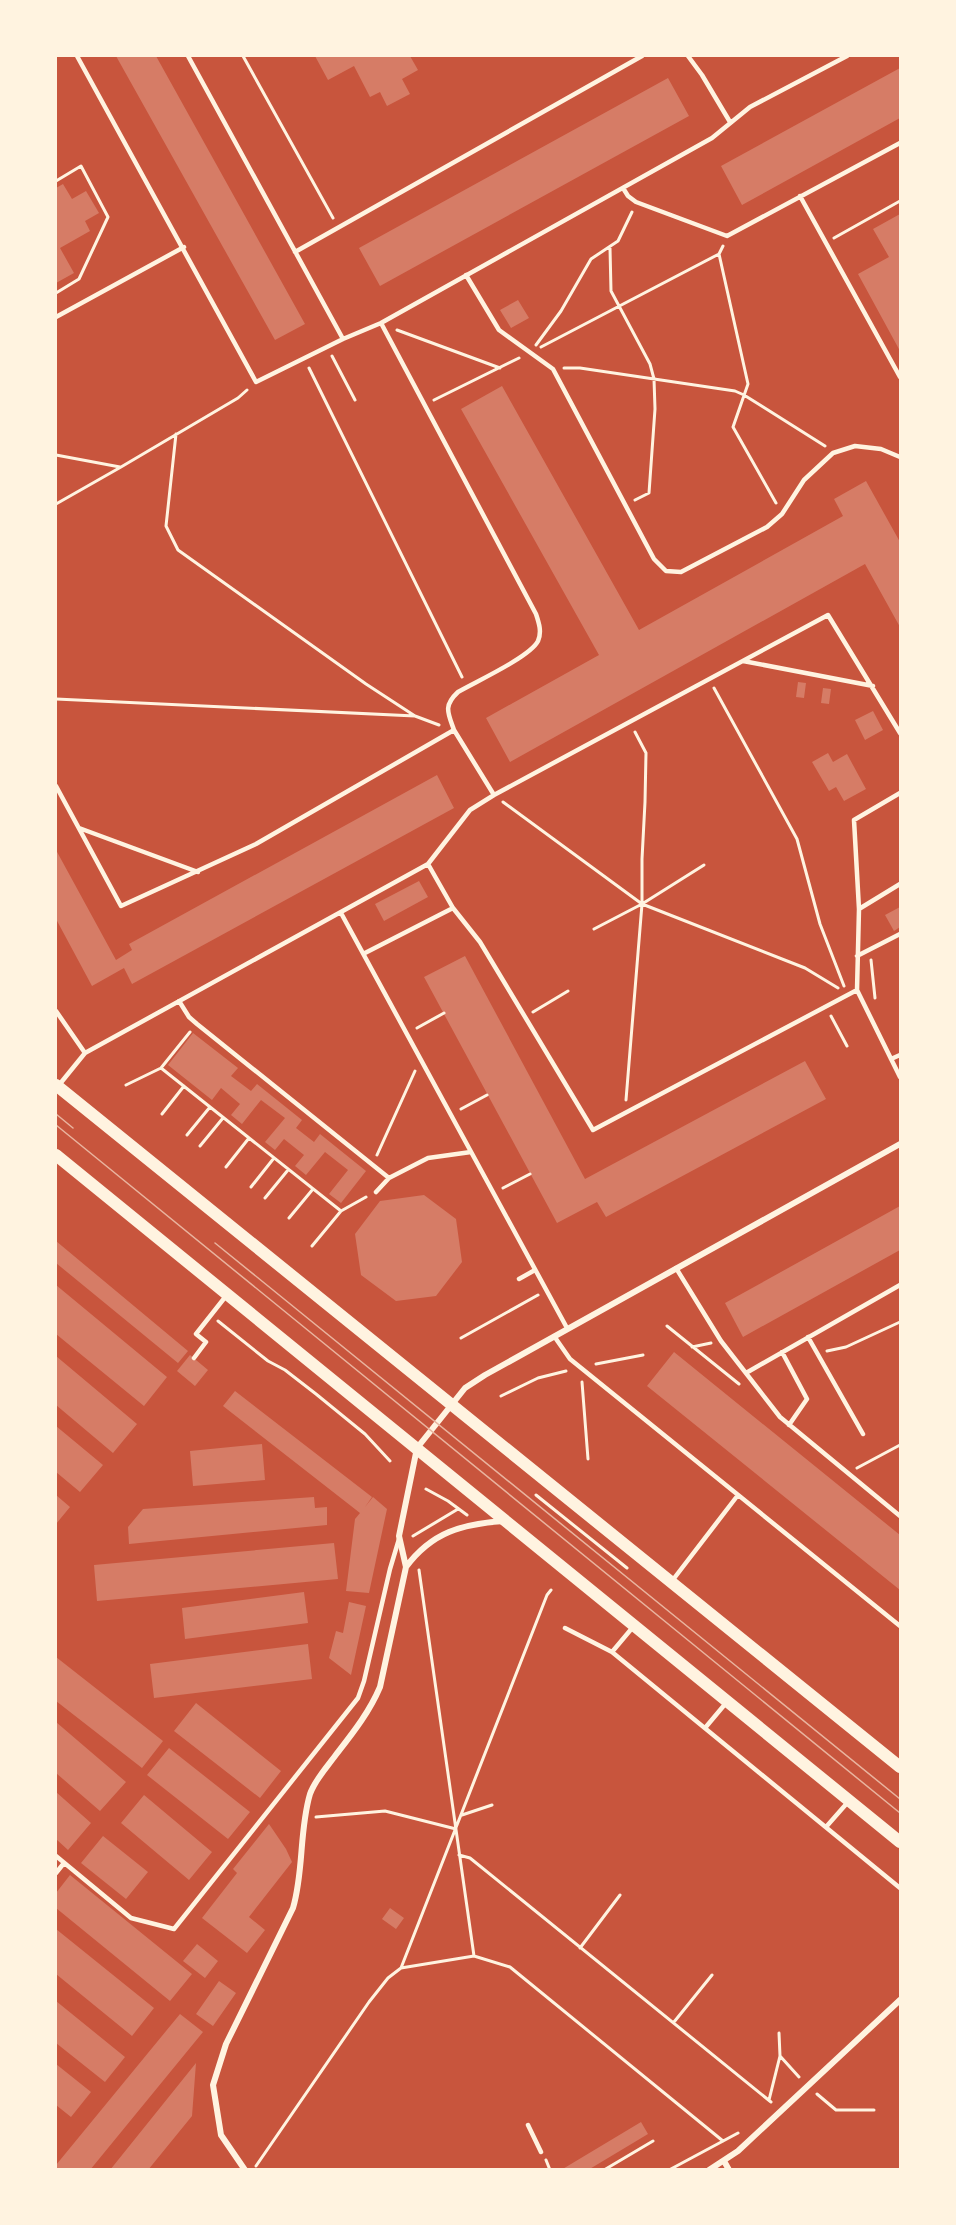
<svg xmlns="http://www.w3.org/2000/svg" width="956" height="2225" font-family="'Nunito Sans',sans-serif">
<style>
.building{fill:#d67c66}
.lines{fill:none;stroke-linecap:round;stroke-linejoin:round}
.path{stroke:#fff3e0;stroke-width:3}
.service{stroke:#fff3e0;stroke-width:4.5}
.minor{stroke:#fff3e0;stroke-width:6}
.secondary{stroke:#fff3e0;stroke-width:12}
.tram{stroke:#e9b49f;stroke-width:1.5}
</style>
<rect width="100%" height="100%" fill="#c8553d"/>
<path class="building" d="M116,56h40l149,268 -30,16z
M315,56h95l8,14 -16,9 8,15 -23,12 -7,-14 -10,5 -16,-31 -26,14z
M900,68v50l-158,87 -21,-39z
M668,78l21,38 -309,170 -21,-38z
M63,184l9,15 14,-8 13,22 -14,8 5,10 -30,17 14,25 -18,10v-95z
M900,214v137l-42,-77 31,-17 -16,-28z
M518,300l11,18 -18,10 -11,-18z
M502,386l137,244 204,-114 -9,-17 32,-18 34,61v85l-35,-63 -355,198 -24,-44 113,-63 -138,-246z
M798,682l8,1 -2,15 -8,-1z
M823,688l8,1 -2,15 -8,-1z
M873,711l10,19 -18,10 -10,-20z
M828,753l5,9 14,-8 19,35 -22,12 -8,-14 -7,4 -17,-29z
M437,775l17,33 -322,176 -8,-16 -32,18 -36,-67v-69l60,110 16,-10 -3,-6z
M419,881l9,16 -44,24 -9,-17z
M900,907v20l-6,4 -9,-16z
M465,956l120,223 220,-118 21,38 -220,118 -9,-15 -40,21 -133,-246z
M193,1033l45,35 -7,8 20,15 6,-7 45,36 -6,8 18,14 6,-8 46,37 -25,32 -12,-9 19,-24 -23,-18 -19,23 -11,-9 9,-11 -20,-16 -9,11 -10,-8 20,-24 -24,-18 -19,24 -11,-9 9,-11 -19,-16 -9,12 -44,-35z
M424,1195l32,24 6,43 -26,34 -40,5 -35,-26 -6,-41 25,-33z
M900,1206v44l-157,87 -18,-34z
M56,1241l132,110 -10,12 -122,-100z
M56,1285l111,92 -23,29 -88,-72z
M674,1352l226,183v55l-253,-204z
M190,1355l18,15 -13,16 -18,-15z
M56,1356l81,68 -24,29 -57,-48z
M235,1391l137,106 -7,10 8,-10 14,12 -18,84 -23,-2 9,-72 5,-6 -137,-107z
M56,1426l47,39 -23,27 -24,-20z
M262,1444l3,36 -72,6 -3,-35z
M56,1495l14,12 -14,17z
M314,1497l1,11 12,-1v18l-198,19 -1,-17 15,-18z
M334,1543l4,36 -241,22 -3,-36z
M304,1592l4,31 -123,16 -3,-31z
M349,1602l17,4 -15,69 -22,-17 7,-27 7,2z
M308,1644l4,35 -158,19 -4,-34z
M56,1657l107,84 -21,27 -86,-67z
M196,1703l85,68 -21,27 -86,-67z
M56,1722l70,60 -26,29 -44,-38z
M169,1748l81,64 -22,27 -81,-64z
M56,1792l35,31 -23,27 -12,-11z
M144,1795l68,57 -23,28 -68,-57z
M269,1824l17,25 6,13 -43,55 16,13 -18,23 -45,-35 35,-45 -4,-4z
M103,1836l45,36 -22,27 -45,-36z
M70,1875l122,99 -22,27 -114,-93v-15z
M390,1908l14,10 -8,11 -14,-10z
M56,1929l98,79 -22,28 -76,-62z
M197,1944l21,17 -13,17 -22,-17z
M219,1981l17,12 -23,33 -17,-12z
M56,2001l69,56 -20,25 -49,-39z
M180,2014l23,18 -113,138h-34v-5z
M196,2063l-4,53 -44,54h-38z
M56,2064l35,28 -20,25 -15,-12z
M641,2122l7,12 -60,36h-27z"/>
<g class="lines">
<path class="path" d="M243,56l90,162
M56,181l25,-15 27,51 -29,62 -23,14
M834,238l66,-37
M723,246l-4,8 29,130 -15,43 43,76
M610,248l1,43 39,73 4,15 1,30 -6,84 -14,7
M397,330l103,38
M536,345l25,-34 30,-52 27,-18 14,-29
M541,347l178,-93
M332,356l23,44
M309,368l153,309
M564,368h16l155,23 9,4 81,51
M434,400l85,-42
M176,434l-10,92 12,24 188,134 49,32
M56,455l64,12
M56,504l65,-37 117,-69 9,-8
M714,688l83,151 23,85 24,62
M56,699l359,17 24,9
M503,802l139,102
M642,904l62,-39
M594,929l48,-25 163,64 33,20
M871,960l4,38
M533,1012l35,-21
M831,1016l16,30
M417,1028l27,-15
M161,1068l180,143
M126,1085l35,-17 29,-36
M626,1100l16,-196v-45l3,-57 1,-49 -11,-21
M461,1109l26,-14
M162,1114l22,-28
M187,1135l23,-28
M200,1146l23,-28
M377,1155l38,-84
M226,1167l23,-29
M251,1187l23,-29
M503,1188l27,-14
M265,1198l23,-28
M289,1218l24,-29
M312,1246l29,-35 25,-14
M218,1321l50,40 17,9 31,24 49,40 25,27
M667,1326l72,58
M461,1338l77,-43
M692,1347l19,-4
M827,1351l19,-4 54,-25
M596,1364l47,-9
M582,1382l6,77
M501,1396l37,-18 28,-7
M857,1468l43,-23
M426,1489l22,12 19,14
M536,1495l91,73
M413,1536l45,-27
M419,1570l55,386
M462,1815l30,-10
M316,1817l69,-6 71,18
M459,1855l11,3 301,244
M580,1948l40,-53
M401,1968l73,-12 36,11 213,174
M674,2022l38,-47
M780,2056l19,21
M817,2094l19,16h38
M769,2100l11,-44 -1,-23
M546,2160l4,10
M256,2166l113,-164 19,-24 13,-10 146,-373 4,-5
M604,2170l49,-29
M669,2170l69,-37"/>
<path class="service" d="M77,56l179,326 87,-43 38,-16 331,-185 38,-31 97,-51
M188,56l155,283
M688,56l14,19 28,47
M623,188l5,8 8,6 91,34 173,-93
M800,196l100,181
M295,252l347,-196
M466,275l33,55 54,39 101,190 12,12 15,1 86,-45 15,-13 22,-34 29,-27 22,-7 26,3 19,8
M56,317l128,-70
M743,661l130,25
M454,730l40,65
M56,786l65,120 135,-62 198,-114c-6,-17 -11,-24 4,-38 17,-10 72,-35 80,-51 4,-9 1,-18 -2,-27l-155,-291
M79,828l119,44
M428,864l25,44 27,34 113,188 264,-140
M900,884l-41,25 -2,81 43,87
M859,909l-5,-89 46,-27
M341,913l226,415
M365,953l88,-45
M857,956l43,-22
M179,1001l10,16 8,7 192,154
M56,1011l29,42
M891,1059l9,-4
M59,1085l26,-32 343,-189 42,-54 24,-15 334,-180 72,118
M376,1192l13,-14 39,-20 43,-6
M676,1268l45,73 59,76 120,99
M519,1279l16,-9
M554,1336l16,23 330,267
M808,1337l55,97
M782,1352l25,47 -18,26
M194,1358l12,-16 -10,-8 30,-38
M746,1373l154,-88
M672,1581l66,-86
M565,1628l47,24 288,236
M612,1652l21,-25
M705,1728l21,-25
M826,1827l22,-25
M56,1856l75,62 43,11 184,-231 6,-17 26,-112 9,-30
M56,1873l8,-10
M528,2125l13,27"/>
<path class="minor" d="M406,1567l-7,-31 18,-88 48,-60 20,-13 415,-231
M724,2161l5,9
M245,2170l-24,-35 -8,-50 13,-41 67,-136c11,-37 6,-77 17,-114 5,-14 16,-26 25,-38 17,-22 34,-43 45,-69l26,-120c26,-35 56,-43 98,-46
M709,2170l29,-19 162,-151"/>
<path class="secondary" d="M56,1085l844,682
M56,1155l844,687"/>
<path class="tram" d="M56,1114l17,14
M56,1125l844,688
M215,1243l685,556"/>
</g>
<rect width="956" height="2225" fill="none" stroke="#fff3e0" stroke-width="114"/>
</svg>
